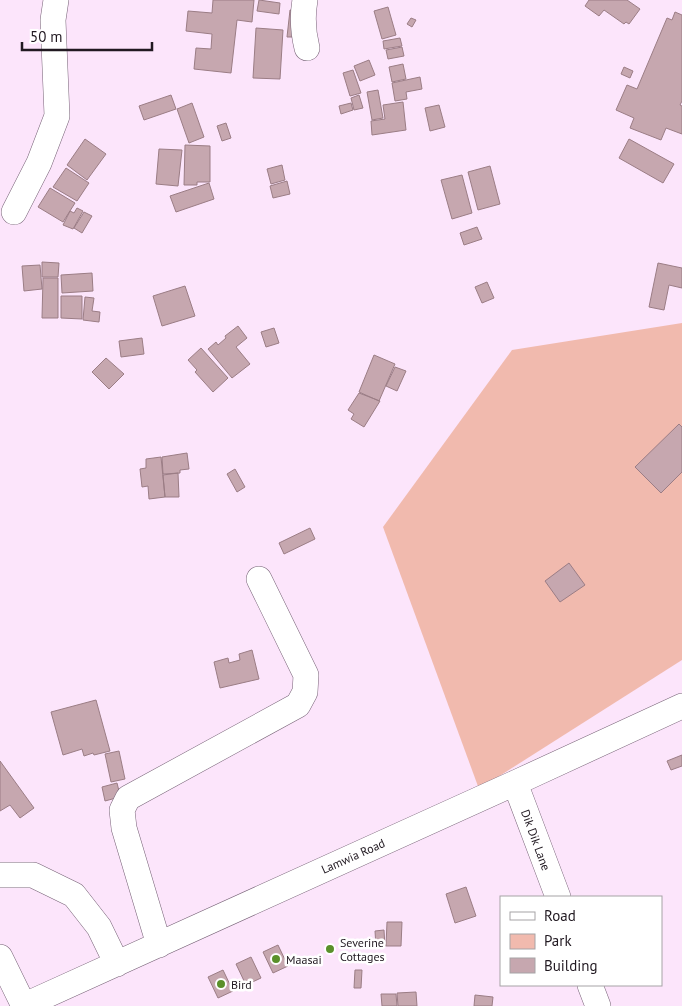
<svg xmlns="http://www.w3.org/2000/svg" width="682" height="1006" font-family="'PT Sans',sans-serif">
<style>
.green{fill:#f1baae}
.building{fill:#c6a7af;stroke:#9b7d85}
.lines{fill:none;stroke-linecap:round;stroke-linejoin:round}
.minor-casing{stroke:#776377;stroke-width:26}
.minor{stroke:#fff;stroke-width:25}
.poi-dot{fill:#5a902a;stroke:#fff;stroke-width:2}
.labels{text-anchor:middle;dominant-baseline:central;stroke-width:5;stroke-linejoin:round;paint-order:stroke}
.street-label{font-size:12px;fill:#211921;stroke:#fff}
.poi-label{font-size:12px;fill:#211921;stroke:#fff;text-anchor:start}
</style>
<rect width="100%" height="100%" fill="#fce5fb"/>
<path class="green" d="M682,323v337l-203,129 -96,-262 129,-177z"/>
<path class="building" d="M213,0h41l-2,22 -15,-2 -6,53 -37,-4 2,-21 15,1 1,-15 -26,-3 2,-20 24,2z
M259,0l21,3 -1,11 -22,-3z
M589,0h38l13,9 -11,15 -3,-2 -2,2 -20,-14 -5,6 -14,-10z
M388,7l8,28 -14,4 -8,-28z
M290,10l9,1 -3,26h-9z
M675,12l7,3v86l-2,4 2,1v28l-16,-6 -5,12 -31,-12 4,-10 -18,-8 11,-25 10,4 30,-71 5,2z
M411,18l5,2 -4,7 -5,-3z
M256,28l27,2 -3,49 -27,-1z
M400,38l2,8 -18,3 -1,-8z
M402,47l2,9 -16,3 -2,-9z
M369,60l6,15 -15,6 -6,-15z
M403,64l3,15 -14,3 -3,-15z
M624,67l9,4 -3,7 -9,-4z
M353,70l8,23 -11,3 -7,-23z
M420,77l2,12 -16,3 1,7 -12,2 -3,-18z
M378,90l5,28 -11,2 -5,-28z
M171,95l5,14 -32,11 -5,-14z
M359,95l4,13 -9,2 -3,-12z
M403,102l3,28 -34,5 -1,-14 14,-2 -2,-14z
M192,103l12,34 -15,6 -12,-34z
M351,103l2,7 -12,4 -2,-8z
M439,105l6,22 -15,4 -5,-23z
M226,123l5,15 -9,3 -5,-15z
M85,139l21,15 -19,26 -20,-15z
M629,139l45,25 -11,19 -44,-25z
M185,145l25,1v36h-13v3h-13z
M159,149l23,1 -4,36 -22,-2z
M282,165l3,15 -14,4 -4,-15z
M490,166l10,38 -22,6 -10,-38z
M66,168l23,15 -12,18 -24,-14z
M462,175l10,38 -20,6 -11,-39z
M287,181l3,13 -17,4 -3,-12z
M209,183l5,16 -38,13 -6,-16z
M50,188l25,15 -12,19 -25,-15z
M77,208l6,3 -10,18 -10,-4 7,-14 4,2z
M84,212l8,4 -10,17 -8,-5z
M477,227l5,12 -18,6 -4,-12z
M42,262l17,1 -1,14h-16z
M658,263l24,5v20l-13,-3 -5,25 -15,-3z
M40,265l2,24 -18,2 -2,-25z
M92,273l1,18 -31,2 -1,-18z
M43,278h15v40h-16z
M487,282l7,16 -12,5 -7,-16z
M185,286l10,30 -33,10 -9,-30z
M61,296h21v23l-21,-1z
M85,297l9,1 -2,13 8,1 -1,10 -16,-2z
M238,326l9,12 -11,9 14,17 -18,14 -24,-29 8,-7 2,3 8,-7 -1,-2z
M274,328l5,15 -13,4 -5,-15z
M142,338l2,16 -23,3 -2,-16z
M201,348l27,30 -15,14 -18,-20 2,-2 -9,-10z
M374,355l21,9 -16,37 -20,-9z
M106,358l18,16 -15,15 -17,-17z
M395,367l11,4 -9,20 -11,-5z
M359,393l21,8 -16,26 -13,-8 3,-5 -6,-4z
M679,424l3,3v45l-21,21 -26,-26z
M187,453l2,16 -9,1v3l-17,1 -1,-17z
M161,457l4,40 -16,2 -1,-13 -6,1 -2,-18 6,-1v-9z
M235,469l10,18 -8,5 -10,-18z
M178,473l1,24h-14l-2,-22z
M310,528l5,11 -31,15 -5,-11z
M569,563l16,22 -25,17 -15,-21z
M252,650l7,29 -39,9 -6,-26 14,-4 1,5 11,-3 -1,-6z
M96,700l14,51 -16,4 -1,-2 -9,3 -2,-7 -19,6 -12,-43z
M119,751l6,28 -14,3 -6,-28z
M682,755v11l-11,4 -4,-9z
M0,761l34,47 -14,10 -10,-13 -10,6z
M117,783l3,12 -4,3 -11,3 -3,-14z
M466,887l10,29 -21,7 -9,-29z
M387,922h15l-1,24h-15z
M384,930l1,17h-9l-1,-16z
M278,945l10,21 -15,7 -10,-21z
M251,957l10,21 -15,7 -10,-21z
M223,970l10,21 -15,7 -10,-21z
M355,970h7l-1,18h-7z
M416,992l1,14h-19l-1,-13z
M381,994h15l1,12h-15z
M475,995l18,2 -1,9h-18z"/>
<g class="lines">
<g class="minor-casing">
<path id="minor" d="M305,0c-3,17 -2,32 2,48
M14,212l25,-49 18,-47 -4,-96 3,-20
M515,783l43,114
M0,875h33l41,20 25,32 18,37
M159,945l-35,-117 -2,-18 6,-12 170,-93 7,-13 1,-17 -47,-96
M0,957l24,49
M590,985l8,21
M23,1006l492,-223 167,-77"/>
</g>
<use href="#minor" class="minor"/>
</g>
<g class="poi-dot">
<circle cx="330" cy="949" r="5"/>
<circle cx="276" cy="959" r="5"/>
<circle cx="221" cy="984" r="5"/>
</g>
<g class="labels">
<g class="street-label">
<text transform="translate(536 840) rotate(70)">Dik Dik Lane</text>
<text transform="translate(353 856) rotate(-24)">Lamwia Road</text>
</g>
<g class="poi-label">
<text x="340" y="942">Severine<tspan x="340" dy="14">Cottages</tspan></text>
<text x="286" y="959">Maasai</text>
<text x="231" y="984">Bird</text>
</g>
</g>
<rect x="500" y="896" width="162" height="90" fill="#ffffff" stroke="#a6a3a6"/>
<rect x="510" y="912" width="25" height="8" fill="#ffffff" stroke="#a6a3a6"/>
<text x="544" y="921" font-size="15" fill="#211921">Road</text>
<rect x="510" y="934" width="25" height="15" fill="#f1baae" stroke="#a6a3a6"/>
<text x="544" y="946" font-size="15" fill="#211921">Park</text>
<rect x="510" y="958" width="25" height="15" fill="#c6a7af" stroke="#a6a3a6"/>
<text x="544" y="971" font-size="15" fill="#211921">Building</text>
<path d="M22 42v8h130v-8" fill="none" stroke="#211921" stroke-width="2.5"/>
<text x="30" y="42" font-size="15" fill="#211921" stroke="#ffffff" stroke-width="4" paint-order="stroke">50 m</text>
</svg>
